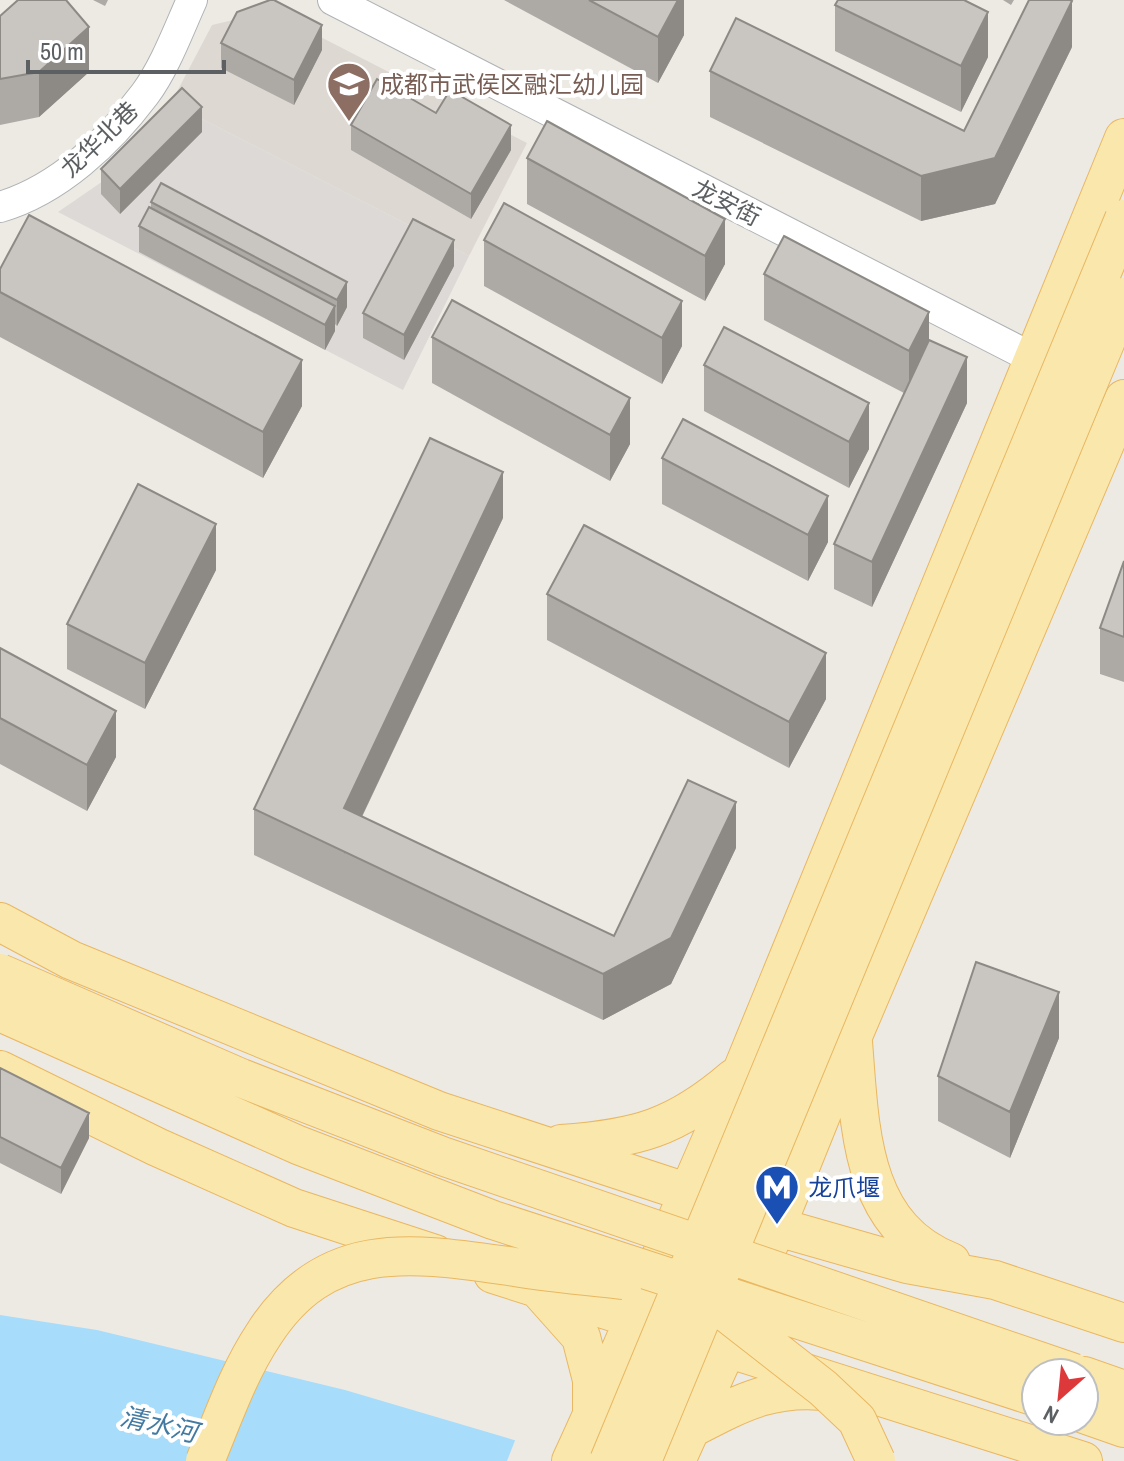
<svg xmlns="http://www.w3.org/2000/svg" width="1124" height="1461" font-family="'Archivo Narrow','Noto Sans SC',sans-serif">
<style>
.industrial{fill:#dcd9d6}
.education{fill:#ddd9d2}
.water{fill:#a7ddfa}
.pier{fill:#edeae4}
.lines{fill:none;stroke-linecap:round;stroke-linejoin:round}
.minor-casing{stroke:#afb2b5;stroke-width:32}
.major-casing{stroke:#e9b761;stroke-width:40}
.minor{stroke:#fff;stroke-width:30}
.major{stroke:#fae7ac;stroke-width:38}
.major-bridge-casing{stroke:#e9b761;stroke-width:40;stroke-linecap:butt}
.major-bridge{stroke:#fae7ac;stroke-width:38}
.wall{fill:#ada9a5}
.shaded-wall{fill:#8d8a86}
.building{fill:#c9c5c0;stroke:#8d8a86;stroke-width:2}
.labels{text-anchor:middle;dominant-baseline:central;stroke-width:8;stroke-linejoin:round;paint-order:stroke}
.education-label{font-size:24px;fill:#785e54;stroke:#fff;text-anchor:start}
.street-label{font-size:24px;fill:#5c6063;stroke:#fff}
.transit-label{font-size:24px;fill:#164399;stroke:#fff;text-anchor:start}
.water-label{font-size:26px;font-style:italic;fill:#427aa2;stroke:#fff}
</style>
<rect width="100%" height="100%" fill="#edeae4"/>
<path class="industrial" d="M171,103l298,153 -66,134 -345,-178 64,-44z"/>
<path class="education" d="M270,11l257,132 -58,113 -298,-153 41,-78z"/>
<path class="water" d="M0,1315l97,15 248,60 240,71h-585z"/>
<path class="pier" d="M516,1438l70,19 3,4h-82z"/>
<g class="lines">
<g class="minor-casing">
<path id="minor" d="M333,0l721,369
M0,207c58,-17 109,-65 145,-113 20,-27 33,-63 47,-94"/>
</g>
<g class="major-casing">
<path id="major" d="M0,922l71,38 368,151 247,81 88,34 133,38 88,16 129,43
M853,1042c7,84 6,184 98,220
M0,1070l157,77 137,61 141,46
M561,1144c75,-5 115,-16 173,-66
M493,1274l590,187
M540,1291l41,46 11,43v32
M1084,1376l40,14
M1084,1414l40,14
M692,1428c50,-26 82,-44 141,-36
M571,1461c60,-129 112,-261 171,-390l382,-933
M676,1461l52,-115 125,-310 271,-637"/>
</g>
<use href="#minor" class="minor"/>
<use href="#major" class="major"/>
<g class="major-bridge-casing">
<path id="major-bridge" d="M0,973l241,105 201,78 632,217
M0,1012l298,133 195,75 543,177
M709,1299l114,89 34,32 19,41
M205,1461c18,-43 33,-88 59,-127 63,-98 151,-81 251,-67 36,6 72,9 109,13
M609,1461l515,-1242
M642,1461l482,-1164"/>
</g>
<use href="#major-bridge" class="major-bridge"/>
</g>
<path class="wall" d="M93,0h15l-3,6z
M504,0h180v35l-26,48z
M1003,0h11l-3,5z
M835,5l153,52 -27,55 -126,-61z
M0,16l89,56 -50,45 -39,8z
M221,43l101,7 -28,55 -73,-37z
M1072,47l-77,157 -74,17 -211,-104v-46l254,60z
M436,113l75,37 -40,69 -120,-69v-25z
M202,132l-82,82 -19,-20v-25z
M527,158l198,106 -20,37 -178,-97z
M161,183l186,124 -10,19 -2,-2v7l-10,19 -186,-98v-26l12,-17v-7z
M484,240l198,106 -20,38 -178,-98z
M454,266l-50,94 -41,-22v-25z
M0,269l302,137 -39,72 -263,-141z
M764,274l165,66 38,63 -95,204 -38,-18v-45l70,-151 -140,-73z
M432,337l198,107 -20,37 -178,-98z
M704,365l165,84 -20,39 -145,-77z
M662,458l166,84 -20,39 -146,-77z
M503,518l-141,299 252,119 122,-88 -65,136 -68,36 -349,-165v-46z
M1124,561v121l-24,-8v-46z
M216,570l-71,139 -78,-40v-45z
M547,594l279,105 -37,69 -242,-128z
M0,648l116,109 -29,54 -87,-47z
M1059,1038l-49,120 -72,-37v-45z
M0,1068l89,70 -28,56 -61,-31z"/>
<path class="shaded-wall" d="M678,0h6v35l-26,48v-46z
M1072,1v46l-77,157 -74,17v-45l74,-18z
M988,12v45l-27,55v-46z
M322,25v25l-28,55v-25z
M89,27v45l-50,45v-45z
M202,107v25l-82,82v-25z
M511,125v25l-40,69v-25z
M725,219v45l-20,37v-45z
M454,240v26l-50,94v-25z
M347,282v25l-10,19v-26z
M682,301v45l-20,38v-46z
M335,306v25l-10,19v-25z
M929,312v46l-20,38v-45z
M967,357v46l-95,204v-45z
M302,360v46l-39,72v-46z
M630,398v46l-20,37v-46z
M869,403v46l-20,39v-46z
M503,472v46l-159,336v-46z
M828,496v46l-20,39v-46z
M216,524v46l-71,139v-46z
M826,653v46l-37,69v-46z
M116,711v46l-29,54v-46z
M736,802v46l-65,136 -68,36v-46z
M1059,992v46l-49,120v-46z
M89,1113v25l-28,56v-26z"/>
<path class="building" d="M18,0h48l23,27 -50,45 -39,7v-63z
M270,0h4l48,25 -28,55 -73,-37 16,-31z
M589,0h89l-20,37z
M838,0h126l24,12 -27,54 -126,-61z
M1029,0h41l2,1 -77,157 -74,18 -211,-105 26,-53 228,113z
M377,79l59,34 14,-23 61,35 -40,69 -120,-69z
M182,88l20,19 -82,82 -19,-20z
M547,121l178,98 -20,37 -178,-98z
M161,183l186,99 -10,18 -186,-98z
M504,203l178,98 -20,37 -178,-98z
M149,207l186,99 -10,19 -186,-99z
M29,215l273,145 -39,72 -263,-140v-23z
M413,219l41,21 -50,95 -41,-22z
M784,236l145,76 -20,39 -145,-77z
M452,300l178,98 -20,37 -178,-98z
M724,327l145,76 -20,39 -145,-77z
M929,340l38,17 -95,205 -38,-18z
M683,419l145,77 -20,39 -146,-77z
M430,438l73,34 -159,336 270,128 74,-156 48,22 -65,136 -68,36 -349,-165z
M138,484l78,40 -71,139 -78,-39z
M584,525l242,128 -37,69 -242,-128z
M1124,561v76l-24,-9z
M0,648l116,63 -29,54 -87,-47z
M976,962l83,30 -49,120 -72,-36z
M0,1068l89,45 -28,55 -61,-31z"/>
<defs>
<g id="school-pin" transform="scale(2.3)"><path d="M0 17L-7.5 6A9.5 9.5 0 1 1 7.5 6Z" fill="#8d6e63" stroke="#fff"/><path d="M0-5L7-2L0 1L-7-2ZM-4 1L0 2.5L4 1V4Q0 6-4 4Z" fill="#fff"/></g>
<g id="metro-pin" transform="scale(2.3)"><path d="M0 17L-7.5 6A9.5 9.5 0 1 1 7.5 6Z" fill="#1a4fb4" stroke="#fff"/><path d="M-5.5 5V-5H-3L0 0L3-5H5.5V5H3V-.5L0 4L-3-.5V5Z" fill="#fff"/></g>
</defs>
<g fill-rule="evenodd">
<use href="#school-pin" x="349" y="84"/>
<use href="#metro-pin" x="777" y="1187"/>
</g>
<g class="labels">
<g class="education-label">
<text x="380" y="84">成都市武侯区融汇幼儿园</text>
</g>
<g class="street-label">
<text transform="translate(99 139) rotate(-44)">龙华北巷</text>
<text transform="translate(727 202) rotate(27)">龙安街</text>
</g>
<g class="transit-label">
<text x="808" y="1187">龙爪堰</text>
</g>
<g class="water-label">
<text transform="translate(159 1424) rotate(13)">清水河</text>
</g>
</g>
<g transform="translate(1060 1397) rotate(207)"><circle r="38" fill="#ffffff" stroke="#bebfc1" stroke-width="2"/>
<path d="M0-6L14 30L0 20L-14 30Z" fill="#de393a"/>
<text y="-12" font-size="22" font-weight="bold" text-anchor="middle" fill="#5c6063">N</text>
</g>
<path d="M28 60v12h196v-12" fill="none" stroke="#5c6063" stroke-width="4"/>
<text x="40" y="60" font-size="24" fill="#5c6063" stroke="#ffffff" stroke-width="6" paint-order="stroke">50 m</text>
</svg>
